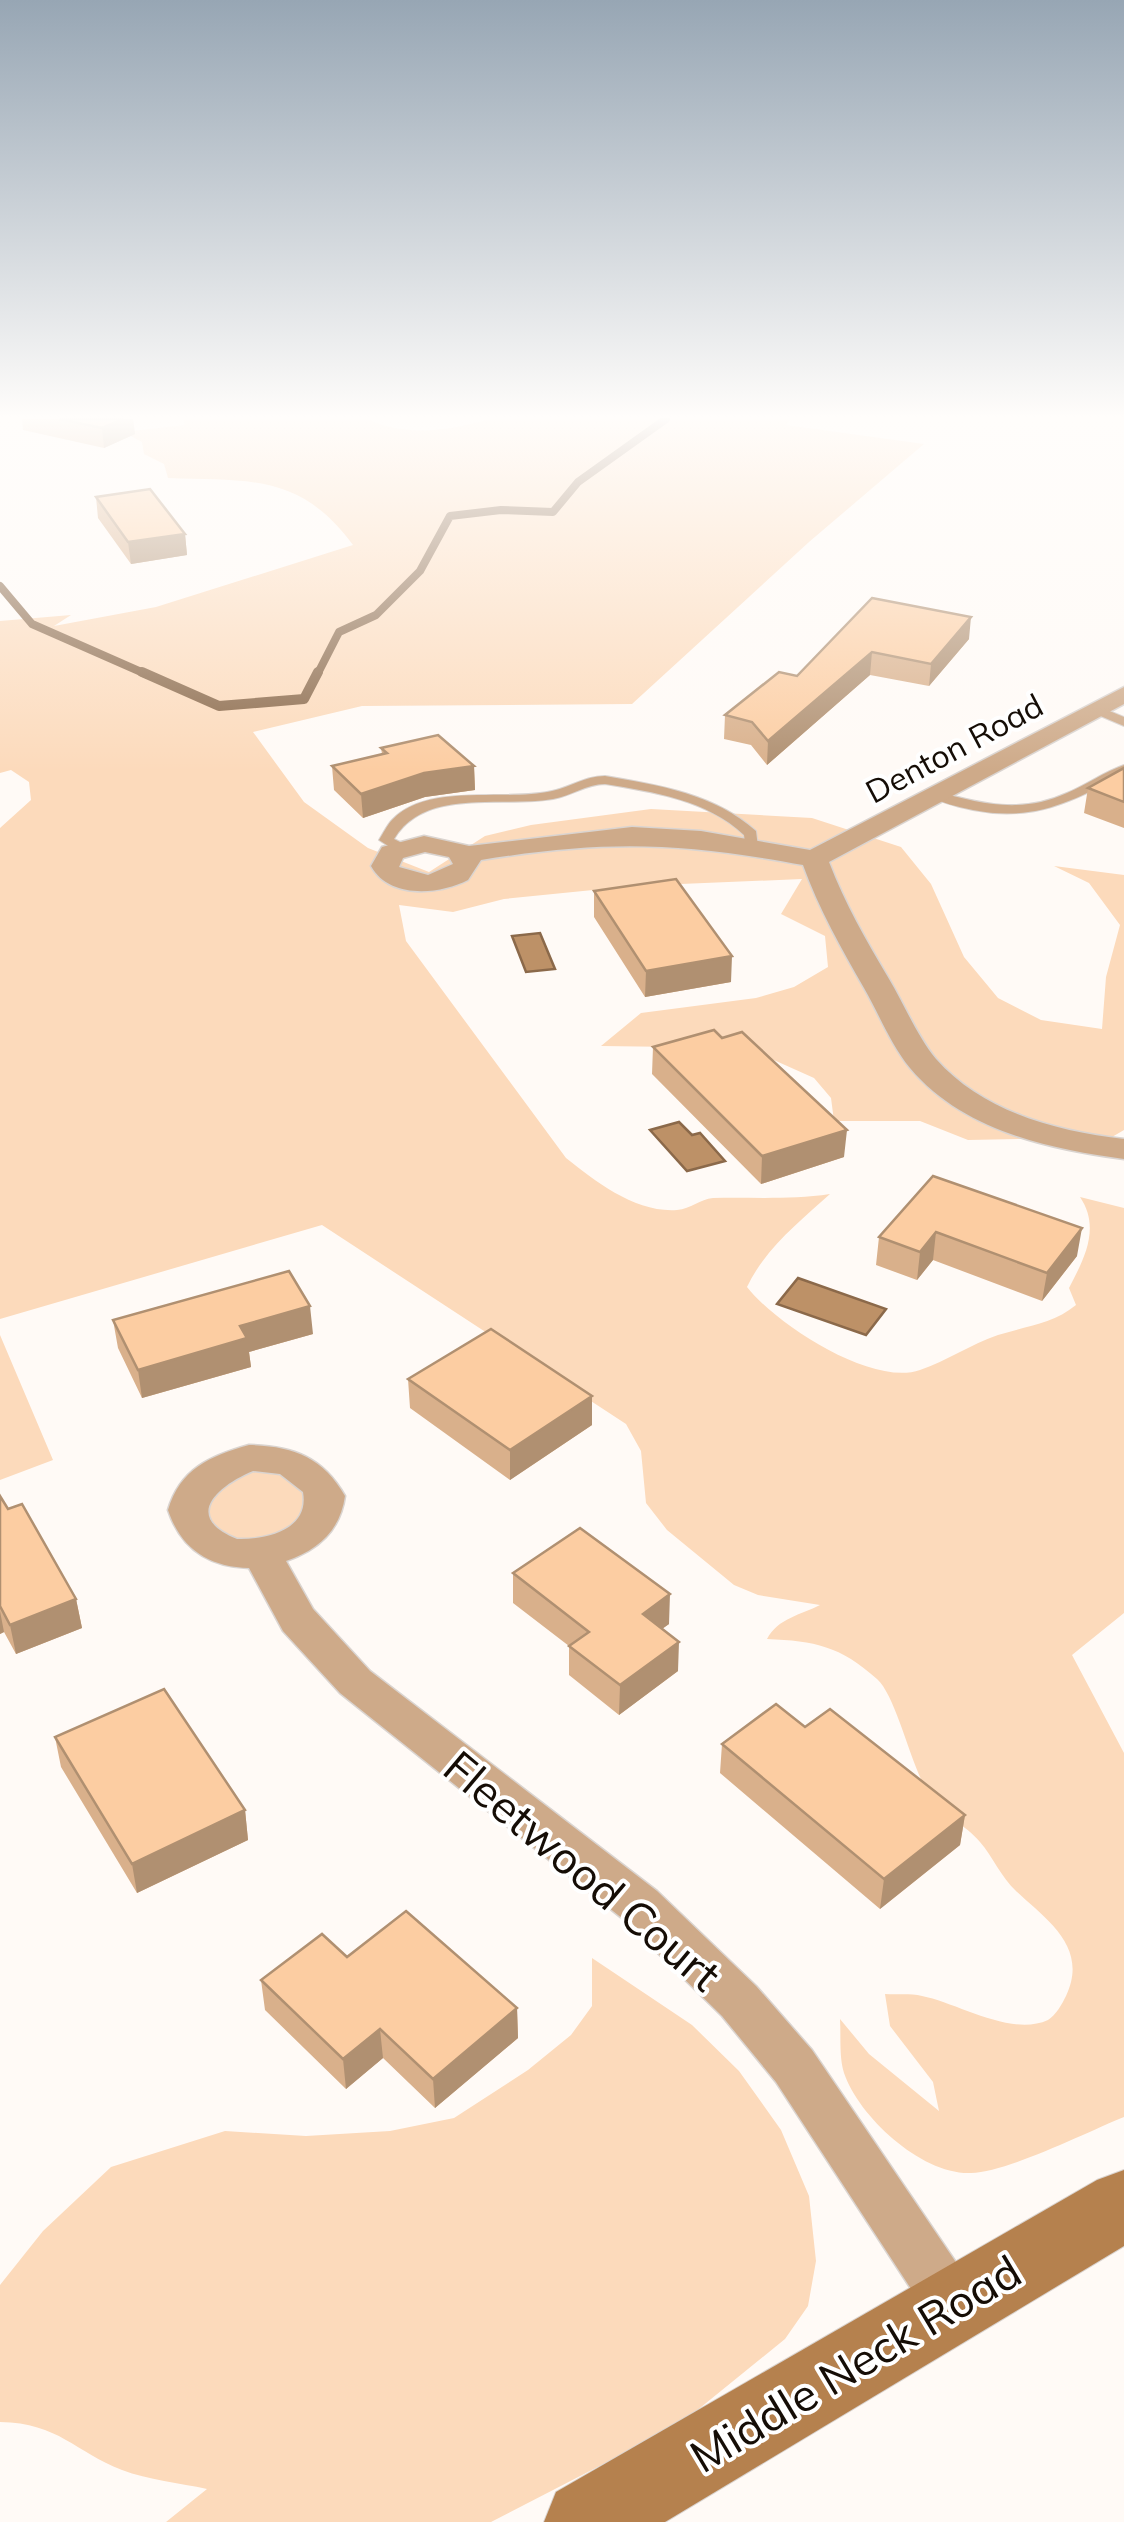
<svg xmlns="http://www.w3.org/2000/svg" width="1124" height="2522" font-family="Mulish,sans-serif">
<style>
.green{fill:#fcdabb}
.water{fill:#bd9167;stroke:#8b694a;stroke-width:2.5}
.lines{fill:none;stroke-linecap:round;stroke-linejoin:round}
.stream-far1{stroke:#8b694a;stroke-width:8}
.stream{stroke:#8b694a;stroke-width:10}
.service-casing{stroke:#dad4d0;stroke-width:2}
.minor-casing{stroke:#dad4d0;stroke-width:3}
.secondary-casing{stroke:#dad4d0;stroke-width:2}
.service{fill:#ceaa89;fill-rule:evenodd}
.minor{fill:#ceaa89;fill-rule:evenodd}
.secondary{fill:#b5814e;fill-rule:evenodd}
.wall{fill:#d9b08b}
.shaded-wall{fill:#b09071}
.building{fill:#fccda2;stroke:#b09071;stroke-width:2.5}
.labels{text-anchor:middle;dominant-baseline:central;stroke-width:8;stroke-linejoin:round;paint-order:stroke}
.far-street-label{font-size:32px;fill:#150d06;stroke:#fff}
.near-street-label{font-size:45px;fill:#150d06;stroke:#fff}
</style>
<rect width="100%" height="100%" fill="#fffaf6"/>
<path class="green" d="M183,419h184c39,18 82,12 122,0h302l-5,6 138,19 -115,98 -177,162 -270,2 -109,26 51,70 64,46 61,24 56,-36 46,-11 120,-16 161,9 89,29 30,37 33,73 34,41 43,22 61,9 4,-52 14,-52 -31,-42 -35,-17 70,9v255l-12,7 -144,3 -48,-19h-86l-3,-23 -17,-20 -85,-38 -53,7 -75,-1 40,-33 115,-15 38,-11 34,-20 -3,-31 -44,-22 21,-35 -169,7 -129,13 -51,13 -54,-7 7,36 160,217c30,24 70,55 111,52 14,-1 23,-11 36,-12 40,-1 77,2 117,-4 -31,28 -65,55 -83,93 29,37 125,100 173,83 27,-9 51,-26 78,-35 28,-9 55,-11 78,-30l-7,-17c15,-29 32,-60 11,-91l44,11v405l-52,42 52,98v364c-37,15 -116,55 -153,56 -49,2 -112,-56 -127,-100 -5,-16 -3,-37 -4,-54l29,35 70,57 -6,-29 -43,-56 -5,-32c12,1 25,-1 37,2 36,7 89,41 126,24 8,-5 14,-16 18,-24 23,-49 -19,-76 -50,-105 -15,-14 -23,-34 -36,-49 -15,-18 -37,-26 -50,-46 -19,-28 -33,-99 -53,-117 -37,-33 -62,-38 -110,-40 11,-21 34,-24 53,-34l-62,-10 -24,-10 -67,-55 -21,-27 -5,-52 -15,-27 -304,-199 -322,94v-491l31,-28 -2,-18 -18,-12 -11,3v-152l71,-6 -17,11 102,-19 197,-62c-53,-72 -105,-64 -185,-67l-4,-14 -20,-10 -2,-12 -19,-10 62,-7z
M0,1335l53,125 -53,20z
M273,1465l38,24 -11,39 -55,16 -34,-12 -9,-36 20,-21z
M592,1958l100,67 47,46 42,59 28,66 7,65 -8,45 -23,33 -106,86 -188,97h-325l41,-33c-27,-6 -59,-9 -85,-19 -47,-18 -63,-47 -122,-48v-137l43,-54 68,-64 114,-36 81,5 84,-5 64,-13 74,-48 43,-35 21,-29z"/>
<path class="water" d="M540,933l15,36 -29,3 -14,-36z
M679,1122l13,13 8,-2 25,28 -38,10 -37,-41z
M798,1278l88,31 -20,26 -89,-31z"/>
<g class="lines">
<path class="stream-far1" d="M0,586l32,38 116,51
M317,675l22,-43 37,-17 44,-44 30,-55 51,-6 52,2 25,-30 88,-63"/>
<path class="stream" d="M142,672l77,34 85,-7 14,-27"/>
<g class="service-casing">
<path id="service" d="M1095,705l29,12v9l-33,-14 -2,-3z
M1124,765v9c-52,28 -91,48 -151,36 -15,-3 -32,-7 -45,-15l7,-4c47,13 86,23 132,2 19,-8 37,-21 57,-28z
M605,776c53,9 110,18 151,55l2,16 -7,4 -5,-1 -2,-15c-37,-35 -90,-43 -139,-51 -19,0 -34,12 -52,15 -51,9 -128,-12 -159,40l12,6v6h-10l-17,-11c4,-6 8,-15 13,-20 36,-38 114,-18 160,-29 19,-4 33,-15 53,-15z"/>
</g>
<g class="minor-casing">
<path id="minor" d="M1124,687v17l-295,158c16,42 37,78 60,117 15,25 28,57 47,80 47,53 120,72 188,80v20c-76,-10 -162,-29 -214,-91 -19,-23 -31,-54 -46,-80 -23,-40 -45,-79 -61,-123 -124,-23 -198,-25 -322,-5l-13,20c-29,15 -79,19 -97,-14l11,-19 42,-11 45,10 163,-19 69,4 109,19zM425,852l24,5 4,7 -25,11 -29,-8 4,-9z
M249,1445c44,1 74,12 96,51 -5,35 -27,54 -59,65l27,48 57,62 287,220 99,95 56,64 160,236 8,19 -8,19 -19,7 -19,-7 -158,-242 -54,-66 -99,-97 -283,-226 -57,-62 -34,-63c-40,-1 -68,-19 -81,-58 12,-41 42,-54 81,-65zM253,1471l27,3 23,18c7,38 -37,48 -66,47 -55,-22 -20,-53 16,-68z"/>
</g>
<g class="secondary-casing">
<path id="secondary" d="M1124,2170v76l-459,276h-121l12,-30 541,-312z"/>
</g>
<use href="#service" class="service"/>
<use href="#minor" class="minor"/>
<use href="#secondary" class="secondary"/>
</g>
<path class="wall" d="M22,419h111l2,15 -31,14 -81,-18z
M96,497l89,37 2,21 -56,9 -33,-46z
M872,598l97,41 -40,47 -59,-11 -103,90 -16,-20 -27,-6 1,-24 72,-39z
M381,748l93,18 1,24 -50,7 -62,21 -29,-28 -2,-24 50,-12z
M1124,768v60l-40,-15 4,-25z
M594,891l137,91 -86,15 -51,-80z
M653,1047l191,110 -83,27 -109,-110z
M933,1176l144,80 -35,45 -109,-41 -16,20 -41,-15 3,-28z
M113,1320l200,14 -64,18 2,15 -109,31 -24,-50z
M408,1379l184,17v29l-82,55 -100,-72z
M0,1496l8,13 68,90 6,29 -66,26 -12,-22 -4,2z
M513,1573l156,51 -7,5 16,42 -59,44 -50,-40v-29l-56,-43z
M55,1737l190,73 3,30 -111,53 -76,-126z
M722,1744l243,71 -5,30 -80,64 -160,-136z
M347,1957l170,51 1,30 -83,70 -52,-50 -37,31 -81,-79 -4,-30z"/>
<path class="shaded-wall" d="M123,419h10l2,15 -31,14 -2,-20z
M185,534l2,21 -56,9 -3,-22z
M971,617l-2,22 -40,47 2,-22z
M872,652l-2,23 -103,90 1,-24z
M474,766l1,24 -50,7 -62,21 -2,-24 63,-21z
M732,956l-1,26 -86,15 1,-26z
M847,1130l-3,27 -83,27 1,-28z
M1082,1228l-5,28 -35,45 5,-28z
M936,1232l-3,28 -16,20 3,-28z
M310,1306l3,28 -64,18 2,15 -109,31 -4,-28 102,-44z
M592,1396v29l-82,55v-30z
M670,1594l-1,30 -27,19 1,-29z
M76,1599l6,29 -66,26 -6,-29z
M0,1611l4,21 -4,2z
M679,1642l-1,29 -59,44 1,-30z
M245,1810l3,30 -111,53 -5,-29z
M965,1815l-5,30 -80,64 4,-30z
M517,2008l1,30 -83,70 -2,-29z
M380,2029l3,29 -37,31 -3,-30z"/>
<path class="building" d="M59,419h64l-21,9z
M150,489l35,45 -57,8 -32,-45z
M872,598l99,19 -40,47 -59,-12 -104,89 -16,-19 -27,-7 54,-43 18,4z
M438,735l36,31 -50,7 -63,21 -29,-28 55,-13 -6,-5z
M1124,768v34l-36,-14z
M676,879l56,77 -86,15 -52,-80z
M714,1030l8,8 20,-6 105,98 -85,26 -109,-109z
M933,1176l149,52 -35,45 -111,-41 -16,20 -41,-15z
M289,1271l21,35 -70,20 7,12 -109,32 -25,-50z
M491,1329l101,67 -82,54 -102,-71z
M0,1496l8,13 14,-5 54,95 -66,26 -10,-19z
M580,1528l90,66 -27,20 36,28 -59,43 -51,-39 20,-14 -76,-59z
M164,1689l81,121 -113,54 -77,-127z
M776,1704l29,23 25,-18 135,106 -81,64 -162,-135z
M406,1911l111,97 -84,71 -53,-50 -37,30 -82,-79 61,-46 25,23z"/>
<linearGradient id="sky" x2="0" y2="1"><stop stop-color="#97a6b4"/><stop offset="0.54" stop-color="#fffdfb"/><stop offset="1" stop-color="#fffdfb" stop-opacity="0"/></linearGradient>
<rect width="1124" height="772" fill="url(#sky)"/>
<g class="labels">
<g class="far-street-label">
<text transform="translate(954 748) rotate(-28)">Denton Road</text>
</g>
<g class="near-street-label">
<text transform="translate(583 1870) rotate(40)">Fleetwood Court</text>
<text transform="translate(855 2363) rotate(-31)">Middle Neck Road</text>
</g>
</g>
</svg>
